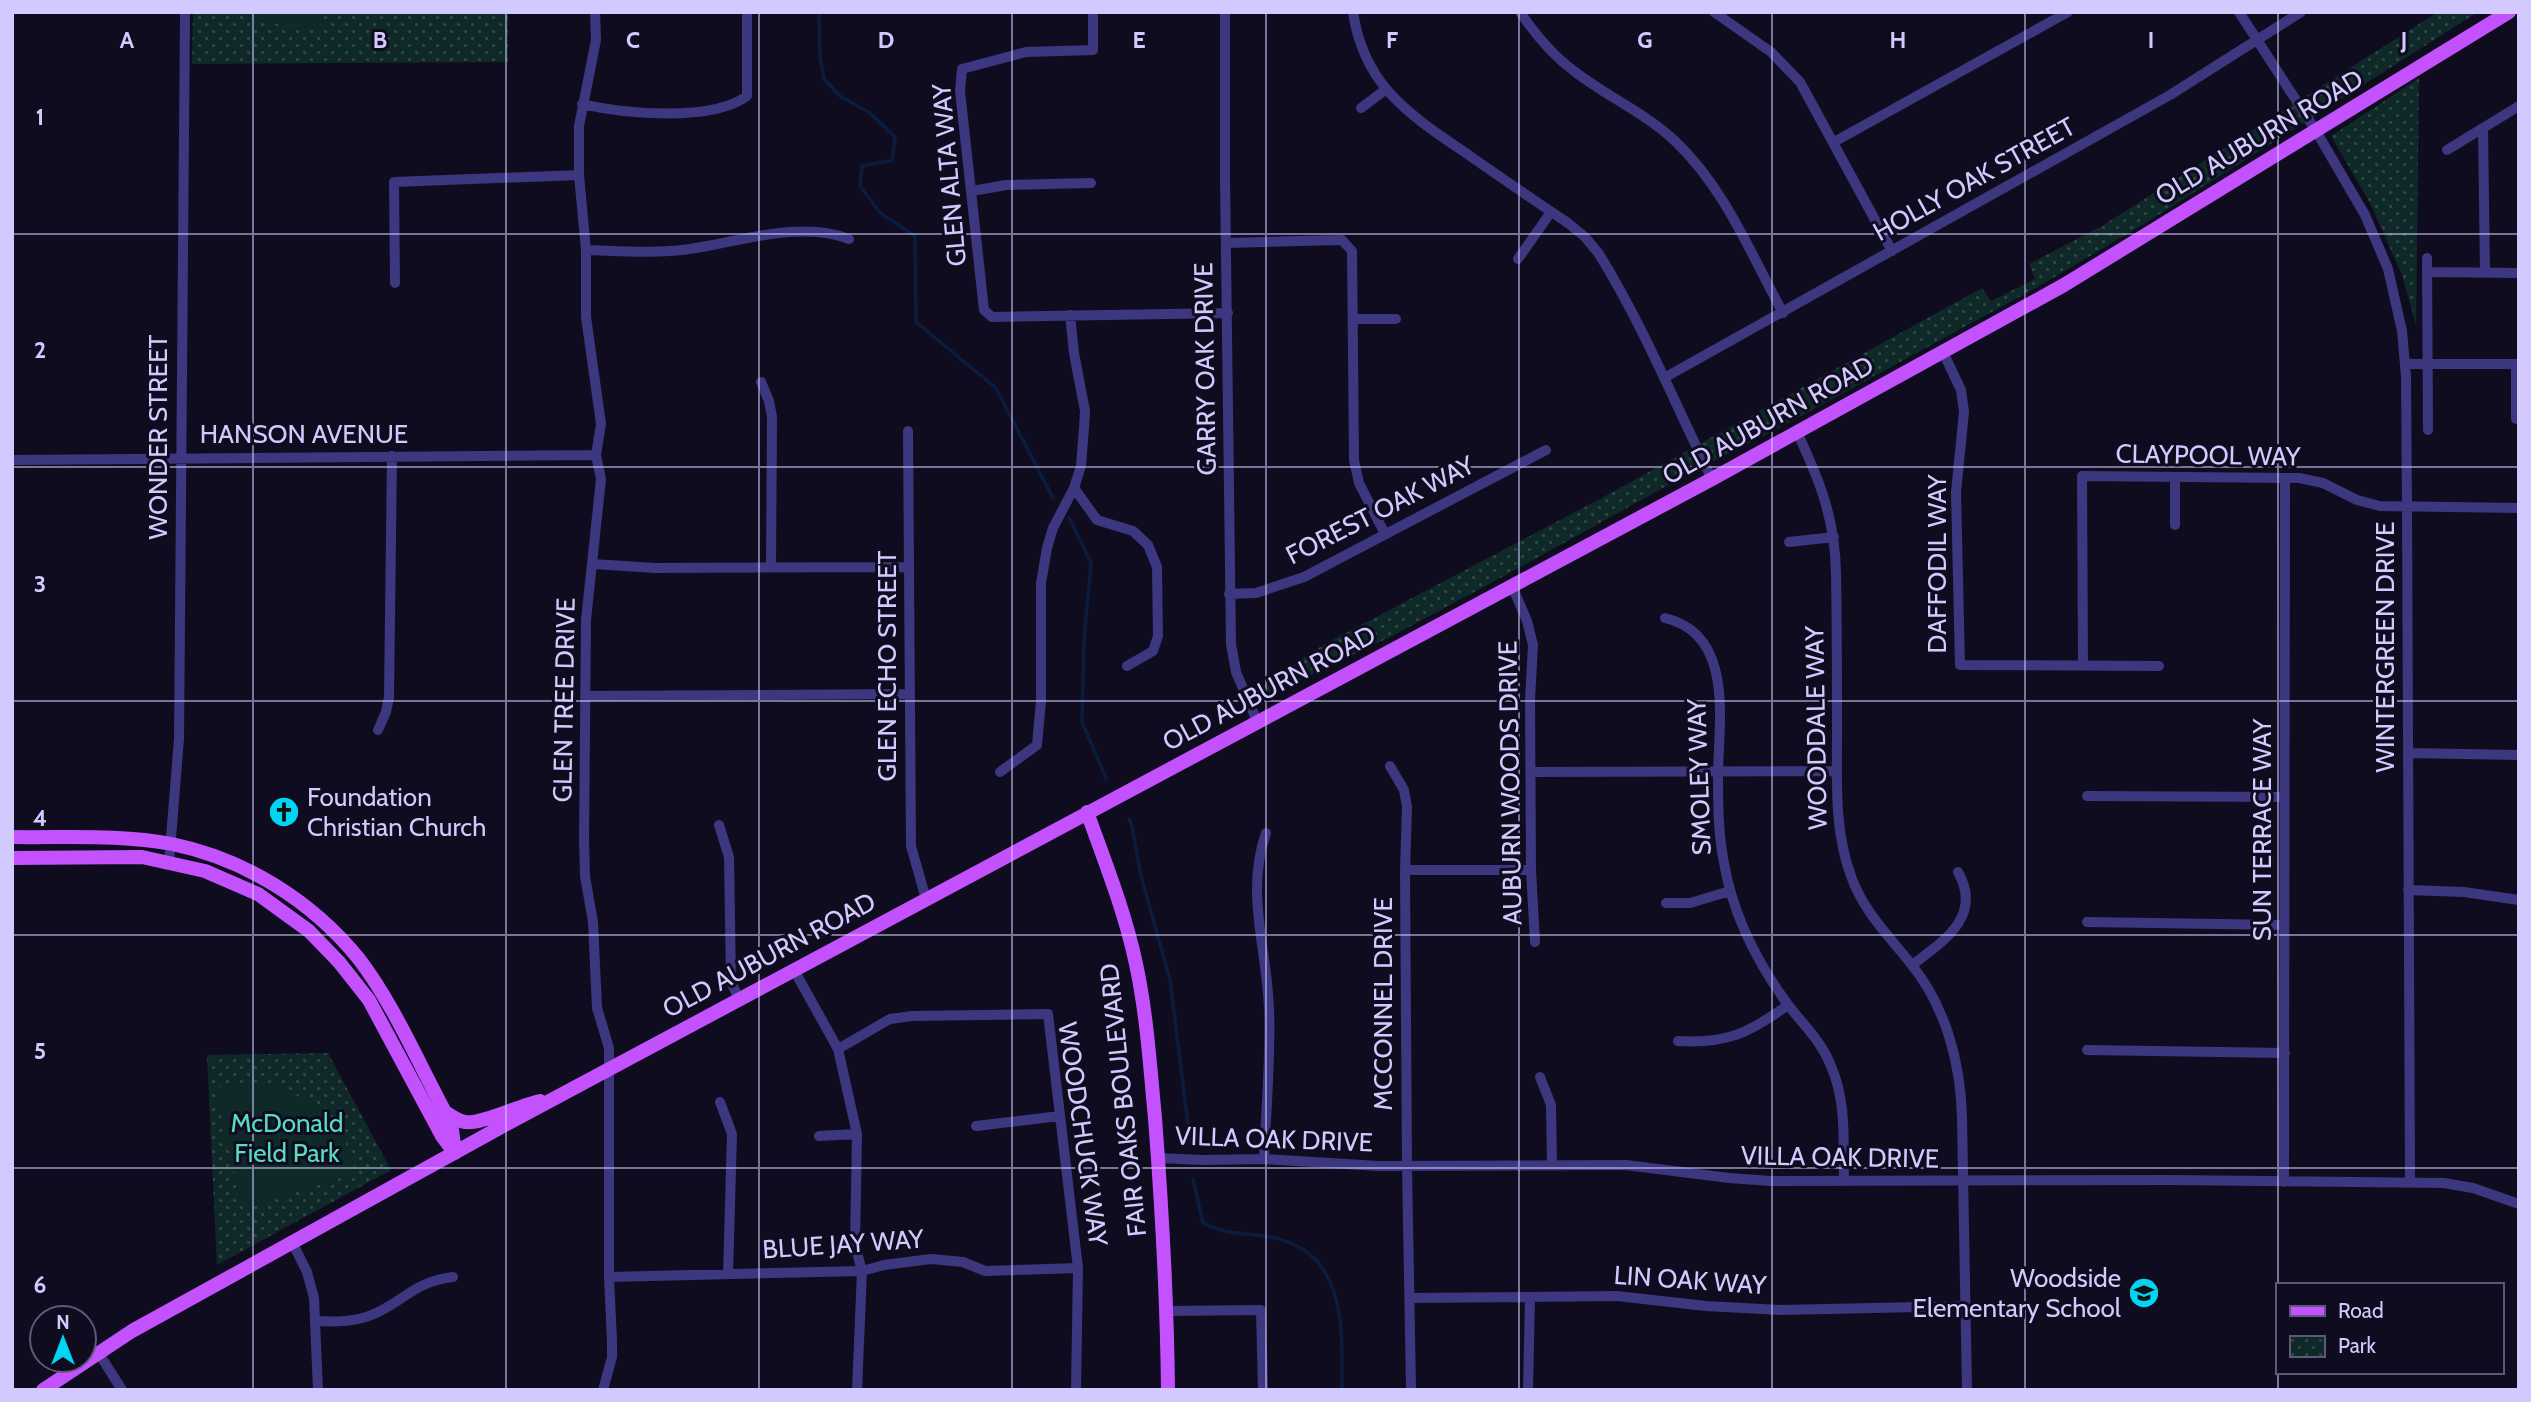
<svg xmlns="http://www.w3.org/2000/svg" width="2531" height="1402" font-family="Cabin,sans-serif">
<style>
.park{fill:url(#park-dots)}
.pitch{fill:#0f2928}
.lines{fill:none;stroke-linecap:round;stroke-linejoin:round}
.stream{stroke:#0b1d3f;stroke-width:3.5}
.minor{stroke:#3c377e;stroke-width:10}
.major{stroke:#c352fe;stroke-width:14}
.grid{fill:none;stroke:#d2caff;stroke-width:2;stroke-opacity:0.55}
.labels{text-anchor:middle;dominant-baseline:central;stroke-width:6;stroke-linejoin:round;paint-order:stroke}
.street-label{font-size:26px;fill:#d2caff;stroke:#100c1f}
.poi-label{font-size:26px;fill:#d2caff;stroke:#100c1f;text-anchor:start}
.park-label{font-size:26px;fill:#58ddc0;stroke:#100c1f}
.grid-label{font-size:23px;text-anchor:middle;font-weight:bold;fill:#d2caff;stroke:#100c1f;stroke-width:6;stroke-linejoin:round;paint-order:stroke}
</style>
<defs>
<pattern id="park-dots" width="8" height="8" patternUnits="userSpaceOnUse" patternTransform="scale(1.75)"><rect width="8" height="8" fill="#0f2928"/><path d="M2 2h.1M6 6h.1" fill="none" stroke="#314748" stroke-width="1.8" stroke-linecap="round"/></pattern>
</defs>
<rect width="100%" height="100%" fill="#100c1f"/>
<path class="park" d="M193,12h315v50l-316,2z
M2438,12h40l-329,209 -113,67 -257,140 -89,45 -186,103 -112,60 -125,60 -10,-6 66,-45 277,-146 382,-211 9,13 44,-22 -6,-15 73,-38z
M2419,78l-3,247 -14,-50 -32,-72 -39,-67z
M328,1053l63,117 -174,95 -10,-210z"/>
<path class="pitch" d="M244,12h76v15c-18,-1 -64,-1 -76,-15z
M259,1082c51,12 86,40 97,91l-102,32 -14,-6 -25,-110 24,-6z"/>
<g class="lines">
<path class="stream" d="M819,12l1,46 4,21 17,18 28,15 26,25 -3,23 -30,6 -2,20 20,27 35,23 1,86 80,66 57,110
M1069,517l22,46 -7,77 -2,82 24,56
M1129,819l3,7 9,50 29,104 20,161
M1193,1179l10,44c25,13 41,9 67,14 78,14 72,92 72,153"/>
<path class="minor" d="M595,12l1,28 -17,86v49l7,75v67l15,107 -5,31 5,24 -15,141 -2,221 1,35 8,46 4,86 12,40v229l3,64v16l-9,33
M1093,12v38l-67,2 -64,17 -2,22 24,219 8,7 236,-4
M1225,12v166l6,466 5,28 21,49
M1353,12c11,76 59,104 117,144 33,23 65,45 98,67l17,14 14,17c44,71 76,150 113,225
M1520,12c15,22 32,43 54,59 32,25 71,42 101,70 49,46 76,113 108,172
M1714,12l57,40 29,30 92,169
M2239,12l77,119 49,84 23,54 14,62 4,45 1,131 3,675
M582,104c42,10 130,18 165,-8v-84
M1361,108l24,-18
M2483,129l2,143
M1834,142l234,-130
M2447,150l72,-44
M972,191l34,-6 85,-2
M1226,243l116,-3 10,11 2,209 5,23 26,51
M586,250c34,1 69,4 103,-1 49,-7 111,-29 160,-10
M2427,258l1,172
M1518,259l33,-47
M2428,272l91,1
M395,283l-1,-101 185,-7
M1354,319h42
M1943,352l18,38 3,22 -8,80 4,173 199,1
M2405,364h114
M2516,364v55
M1664,378l506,-283 131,-83
M761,382l8,19 3,16 -1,150
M908,431l3,415 15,53
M1797,432c23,49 38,87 39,141 1,54 1,107 1,161 0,48 -3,96 14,142 12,35 38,60 60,88 35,43 50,100 51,155l5,271
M12,460l584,-5
M2175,477v48
M1074,488l23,32 36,11 15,14 9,22 1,69 -5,15 -26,15
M1789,542l45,-5
M593,564l62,4 254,-1
M1512,586l15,35 6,24 -3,54 1,171 4,72
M1229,594l27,-1 48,-16 242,-127
M1665,618c69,16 54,102 53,155 0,30 0,60 6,90 9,52 31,96 62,139 16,22 35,38 45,64 16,37 12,76 13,115
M2083,666l-1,-190 217,2 24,5 34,17 23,6 139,2
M585,696l325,-2
M378,730l8,-18 3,-15 3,-241
M2408,753l111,2
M1390,766l14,24 3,17 -2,63 2,296 4,224
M1000,772l37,-27 4,-44v-118l6,-35 6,-20 21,-40 7,-22 3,-38 1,-17 -11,-58 -4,-38
M1531,772l306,-1
M2087,796l197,1
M719,825l10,32 2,125 8,17
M169,862l10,-123 6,-727
M1405,870h126
M2408,890l56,2 55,8
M1666,903h24l40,-12
M2087,922l197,3
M1912,965c32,-24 71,-49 46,-93
M794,970l44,79 19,85 -2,111 7,26 -5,119
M1678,1041c49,3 71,-8 110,-36
M838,1049l52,-30 22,-3 136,-2 30,254 -2,122
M2087,1050l198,3
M1540,1077l11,28 1,60
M720,1102l12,32 -4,140
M976,1126l84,-10
M819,1136l38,-2
M1158,1158l45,2 61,-1 114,7 248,-1 103,13 42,3 398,-1 275,3 29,5 46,16
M1264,1159c2,-50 7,-101 5,-150 -2,-61 -24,-116 -3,-176
M2284,1182l1,-704
M292,1242l15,30 7,26 4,92
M609,1277l253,-6 22,-6 47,-6 32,3 22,9 93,-3
M1410,1298l207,-2 89,10 75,4 185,-4
M1168,1311l93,-1 2,80
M315,1321c21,1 41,1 59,-7 31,-14 42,-33 79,-37
M98,1352l24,38
M1528,1390l2,-93"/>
<path class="major" d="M1087,812c18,50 38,100 49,152 11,51 14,103 19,154 7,91 12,181 13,272
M12,837c53,1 108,-3 160,7 73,15 140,57 187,115 35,46 59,103 86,153l7,18 3,23
M12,858l130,-1 63,14 53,23 51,37 30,31 30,38 73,136 12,16
M445,1112c6,4 13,9 20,10 15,3 55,-17 75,-21
M43,1390l89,-59 369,-204 1211,-648 352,-194 445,-273"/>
</g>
<path class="grid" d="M253,12v1378M506,12v1378M759,12v1378M1012,12v1378M1266,12v1378M1519,12v1378M1772,12v1378M2025,12v1378M2278,12v1273M12,234h2507M12,467h2507M12,701h2507M12,935h2507M12,1168h2507M2278,1372v18"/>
<defs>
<g id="church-disc" transform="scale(1.575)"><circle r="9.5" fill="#02d4f3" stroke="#100c1f"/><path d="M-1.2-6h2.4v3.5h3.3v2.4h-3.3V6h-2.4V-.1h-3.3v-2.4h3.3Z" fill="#111"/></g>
<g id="school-disc" transform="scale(1.575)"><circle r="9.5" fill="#02d4f3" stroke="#100c1f"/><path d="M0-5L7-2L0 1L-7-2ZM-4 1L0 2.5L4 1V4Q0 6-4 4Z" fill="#111"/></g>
</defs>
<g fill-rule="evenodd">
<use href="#church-disc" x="284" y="812"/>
<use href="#school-disc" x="2144" y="1293"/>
</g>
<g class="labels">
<g class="street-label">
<text transform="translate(2259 137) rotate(-31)">OLD AUBURN ROAD</text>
<text transform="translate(949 175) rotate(-95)">GLEN ALTA WAY</text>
<text transform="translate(1974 179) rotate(-29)">HOLLY OAK STREET</text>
<text transform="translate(1205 369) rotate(-91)">GARRY OAK DRIVE</text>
<text transform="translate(1768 420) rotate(-29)">OLD AUBURN ROAD</text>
<text x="304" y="434">HANSON AVENUE</text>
<text transform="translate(158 437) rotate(-90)">WONDER STREET</text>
<text transform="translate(2208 455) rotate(1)">CLAYPOOL WAY</text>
<text transform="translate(1380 510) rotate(-27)">FOREST OAK WAY</text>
<text transform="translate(1937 564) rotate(-90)">DAFFODIL WAY</text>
<text transform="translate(2385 647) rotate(-90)">WINTERGREEN DRIVE</text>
<text transform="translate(887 666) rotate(-90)">GLEN ECHO STREET</text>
<text transform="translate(1269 688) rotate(-28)">OLD AUBURN ROAD</text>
<text transform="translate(564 700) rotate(-89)">GLEN TREE DRIVE</text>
<text transform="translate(1816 728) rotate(-91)">WOODDALE WAY</text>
<text transform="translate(1699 777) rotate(-92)">SMOLEY WAY</text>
<text transform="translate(1510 783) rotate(-91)">AUBURN WOODS DRIVE</text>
<text transform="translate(2262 830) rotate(-90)">SUN TERRACE WAY</text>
<text transform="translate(769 955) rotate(-28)">OLD AUBURN ROAD</text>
<text transform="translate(1383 1004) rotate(-90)">MCCONNEL DRIVE</text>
<text transform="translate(1123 1100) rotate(-96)">FAIR OAKS BOULEVARD</text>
<text transform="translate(1083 1134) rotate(82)">WOODCHUCK WAY</text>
<text transform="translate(1274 1139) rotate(2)">VILLA OAK DRIVE</text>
<text transform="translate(1840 1157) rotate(1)">VILLA OAK DRIVE</text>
<text transform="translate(843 1244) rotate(-4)">BLUE JAY WAY</text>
<text transform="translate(1690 1280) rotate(4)">LIN OAK WAY</text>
</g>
<g class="poi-label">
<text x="307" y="797">Foundation<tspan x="307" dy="30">Christian Church</tspan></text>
<text x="2121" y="1278" text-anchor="end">Woodside<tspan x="2121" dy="30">Elementary School</tspan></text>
</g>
<g class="park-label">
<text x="287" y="1123">McDonald<tspan x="287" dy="30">Field Park</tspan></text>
</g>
</g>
<g class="grid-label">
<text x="127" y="48">A</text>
<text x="380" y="48">B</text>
<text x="633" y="48">C</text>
<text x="886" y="48">D</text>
<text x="1139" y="48">E</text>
<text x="1392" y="48">F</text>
<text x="1645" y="48">G</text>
<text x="1898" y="48">H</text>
<text x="2151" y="48">I</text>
<text x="2404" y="48">J</text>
<text x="40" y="125">1</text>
<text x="40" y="358">2</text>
<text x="40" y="592">3</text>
<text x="40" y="826">4</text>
<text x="40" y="1059">5</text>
<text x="40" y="1293">6</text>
</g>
<rect width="2531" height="1402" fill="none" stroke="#d2caff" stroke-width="28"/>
<rect x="2276" y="1283" width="228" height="91" fill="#100c1f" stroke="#5e5879" stroke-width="2"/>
<rect x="2290" y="1306" width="35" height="10" fill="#c352fe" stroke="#5e5879" stroke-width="2"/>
<text x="2338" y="1318" font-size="21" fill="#d2caff">Road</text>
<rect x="2290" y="1336" width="35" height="21" fill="url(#park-dots)" stroke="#5e5879" stroke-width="2"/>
<text x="2338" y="1353" font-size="21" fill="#d2caff">Park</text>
<g transform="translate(63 1339)"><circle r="33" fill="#100c1f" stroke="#5e5879" stroke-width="2"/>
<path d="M0-5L12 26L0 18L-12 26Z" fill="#02d4f3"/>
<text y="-10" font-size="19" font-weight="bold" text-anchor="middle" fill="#d2caff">N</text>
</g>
</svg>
